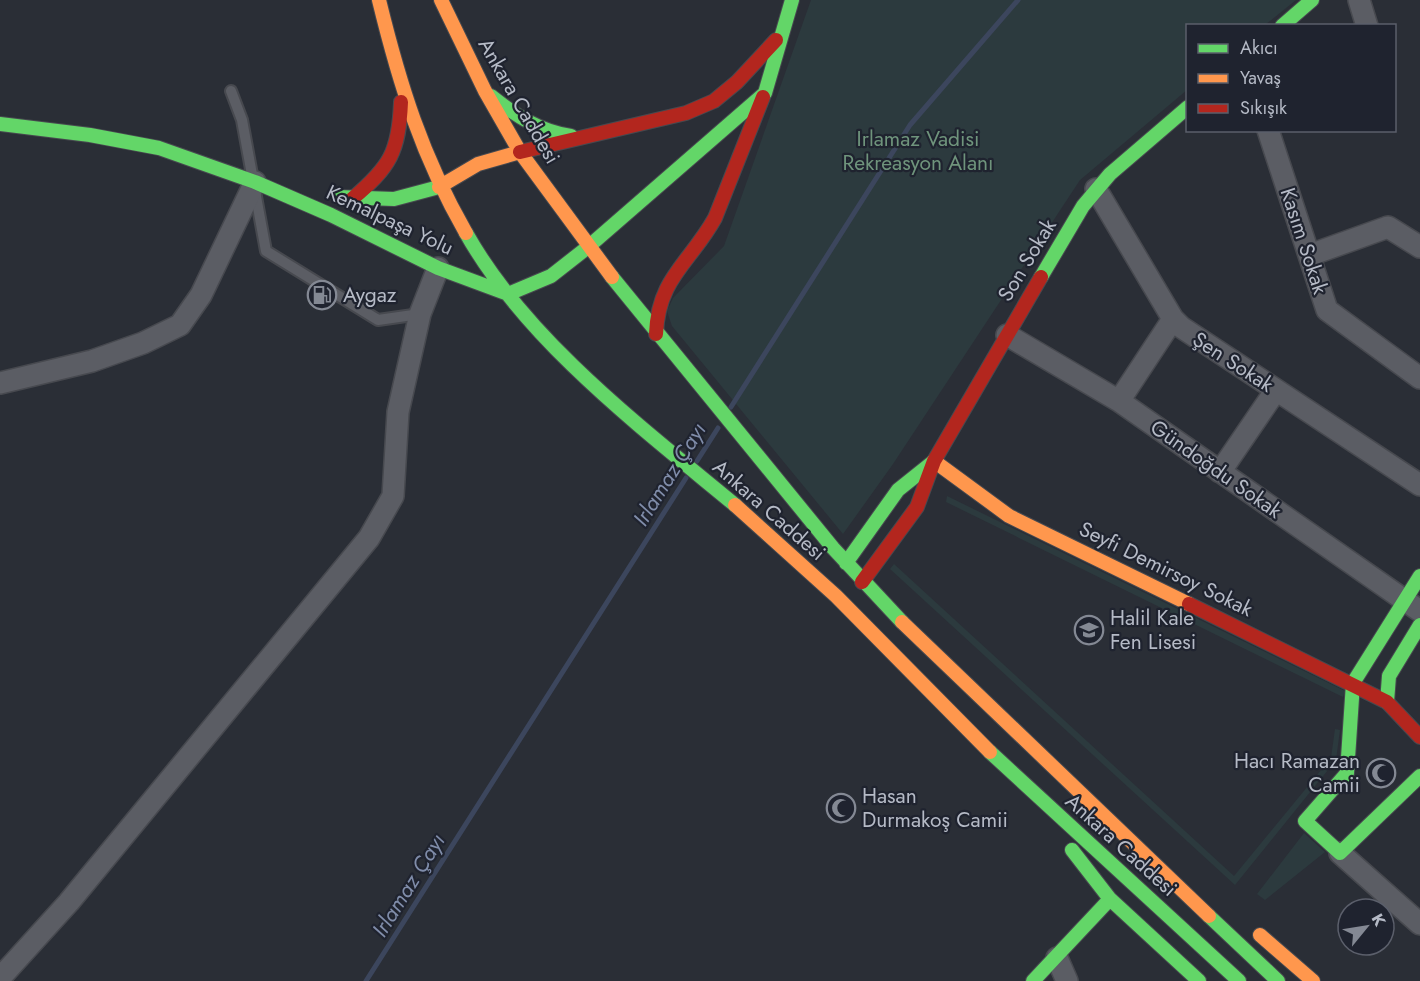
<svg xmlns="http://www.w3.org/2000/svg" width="1420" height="981" font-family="Jost,sans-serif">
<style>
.green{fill:#2c3a3e}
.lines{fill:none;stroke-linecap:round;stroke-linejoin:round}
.stream{stroke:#3c465d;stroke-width:5}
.lane-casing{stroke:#47494f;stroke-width:14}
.street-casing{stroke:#47494f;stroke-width:24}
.fast-casing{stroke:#47494f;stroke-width:16}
.slow-casing{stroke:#47494f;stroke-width:16}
.jam-casing{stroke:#47494f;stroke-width:16}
.lane{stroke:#5b5d64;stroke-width:10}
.street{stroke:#5b5d64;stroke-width:21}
.fast{stroke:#63d668;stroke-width:14}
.slow{stroke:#ff974d;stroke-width:14}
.jam{stroke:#b3261e;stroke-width:14}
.labels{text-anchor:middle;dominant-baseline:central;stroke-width:4.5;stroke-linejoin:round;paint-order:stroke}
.street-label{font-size:21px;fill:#b5bac6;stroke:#1f232f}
.park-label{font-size:21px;fill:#6f947c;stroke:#1f232f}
.poi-label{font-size:21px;fill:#b5bac6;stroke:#1f232f;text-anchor:start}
.water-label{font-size:22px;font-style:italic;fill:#808daa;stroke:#1f232f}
</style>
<rect width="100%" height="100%" fill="#2a2e36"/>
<path class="green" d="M811,0h485l-31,25 -77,1 -1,64 -107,90 -187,284 -50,70 -171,-208 -5,-15 6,-13 51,-52z
M947,496l398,195 -2,6 -397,-195z
M894,564l340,312 97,-118 4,-29 5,1 -4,30 -101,125 -345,-316z
M1304,833l21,19 -60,48 -8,-6z"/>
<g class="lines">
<path class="stream" d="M731,407l179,-282 108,-125
M697,461l21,-33
M366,981l320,-503"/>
<g class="lane-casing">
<path id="lane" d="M231,91l11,29 24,131 112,69 42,-6"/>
</g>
<g class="street-casing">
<path id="street" d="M1359,0l8,26
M1268,130l59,180 93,68
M1096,189l77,130 8,8 239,158
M1310,255l78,-28 32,20
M1007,335l112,66 301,210
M0,383l92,-22 51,-18 37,-18 21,-30 54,-113
M1119,401l54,-82
M1220,472l56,-82
M1340,853l80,71
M1057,958l10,23
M0,978l69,-76 300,-364 24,-42 5,-84 22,-98 18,-46"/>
</g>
<g class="fast-casing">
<path id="fast" d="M1282,26l30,-26
M491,96c25,20 48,35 80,40
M0,124l90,11 69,13 96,34 76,33 107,53 70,26
M338,197l56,2 45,-12
M466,233c60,107 176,195 269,272
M588,247l177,-154 27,-93
M612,277l221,271 69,74
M1041,277l42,-71 27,-32 78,-67
M508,294l43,-18 37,-29
M846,563l52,-73 35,-28
M1420,576l-67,107 -6,90 -42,48 35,32 80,-77
M1387,702l2,-26 31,-51
M990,752l249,229
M1072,850l38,49 89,82
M1209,916l69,65
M1033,981l77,-82"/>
</g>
<g class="slow-casing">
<path id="slow" d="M379,0c21,86 43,156 87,233
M441,0l44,91 35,61 92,125
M439,187l39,-23 42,-12
M934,461l75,55 180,88
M735,505l101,91 154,156
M902,622l307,294
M1260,935l53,46"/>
</g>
<g class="jam-casing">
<path id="jam" d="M520,152l166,-39 28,-12 23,-19 39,-42
M352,199c38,-32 47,-47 49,-97
M656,334c2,-56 34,-71 59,-116l48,-121
M862,582l55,-75 17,-46 107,-184
M1189,604l198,98 33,35"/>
</g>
<use href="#lane" class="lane"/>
<use href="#street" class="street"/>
<use href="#fast" class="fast"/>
<use href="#slow" class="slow"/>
<use href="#jam" class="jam"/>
</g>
<defs>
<g id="fuel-ring" transform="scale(1.5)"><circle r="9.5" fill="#1f232f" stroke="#848994" stroke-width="1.5"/><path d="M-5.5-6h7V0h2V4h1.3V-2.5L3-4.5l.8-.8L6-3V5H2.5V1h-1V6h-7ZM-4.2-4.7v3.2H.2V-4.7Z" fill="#848994"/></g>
<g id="school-ring" transform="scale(1.5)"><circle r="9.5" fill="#1f232f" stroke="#848994" stroke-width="1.5"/><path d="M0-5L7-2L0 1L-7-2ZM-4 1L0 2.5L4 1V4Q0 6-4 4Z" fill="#848994"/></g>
<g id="mosque-ring" transform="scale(1.5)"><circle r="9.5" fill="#1f232f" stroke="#848994" stroke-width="1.5"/><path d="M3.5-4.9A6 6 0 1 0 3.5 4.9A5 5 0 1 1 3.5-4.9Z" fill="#848994"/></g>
</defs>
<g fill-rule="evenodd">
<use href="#fuel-ring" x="322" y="295"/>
<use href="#school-ring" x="1089" y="630"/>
<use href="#mosque-ring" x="1381" y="773"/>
<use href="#mosque-ring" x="841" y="808"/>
</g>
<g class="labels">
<g class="street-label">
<text transform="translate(519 101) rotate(60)">Ankara Caddesi</text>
<text transform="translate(390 220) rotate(25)">Kemalpaşa Yolu</text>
<text transform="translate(1304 241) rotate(72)">Kasım Sokak</text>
<text transform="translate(1027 260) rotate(-59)">Son Sokak</text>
<text transform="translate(1233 362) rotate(33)">Şen Sokak</text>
<text transform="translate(1216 469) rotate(35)">Gündoğdu Sokak</text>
<text transform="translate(769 510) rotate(41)">Ankara Caddesi</text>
<text transform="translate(1166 569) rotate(26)">Seyfi Demirsoy Sokak</text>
<text transform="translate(1121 845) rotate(42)">Ankara Caddesi</text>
</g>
<g class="park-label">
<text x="918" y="139">Irlamaz Vadisi<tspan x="918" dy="24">Rekreasyon Alanı</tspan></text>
</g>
<g class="poi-label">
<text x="343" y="295">Aygaz</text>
<text x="1110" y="618">Halil Kale<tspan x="1110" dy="24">Fen Lisesi</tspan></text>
<text x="1360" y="761" text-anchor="end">Hacı Ramazan<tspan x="1360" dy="24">Camii</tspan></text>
<text x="862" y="796">Hasan<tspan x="862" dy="24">Durmakoş Camii</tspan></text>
</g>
<g class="water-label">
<text transform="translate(669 474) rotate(-58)">Irlamaz Çayı</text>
<text transform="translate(408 885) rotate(-58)">Irlamaz Çayı</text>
</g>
</g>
<rect x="1186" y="24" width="210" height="108" fill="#1f232f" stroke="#5b5f6b" stroke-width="1.5"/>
<rect x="1198" y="44" width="30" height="9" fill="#63d668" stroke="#5b5f6b" stroke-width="1.5"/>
<text x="1240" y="54" font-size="18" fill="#b5bac6">Akıcı</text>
<rect x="1198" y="74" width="30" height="9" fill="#ff974d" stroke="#5b5f6b" stroke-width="1.5"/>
<text x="1240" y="84" font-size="18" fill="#b5bac6">Yavaş</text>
<rect x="1198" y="104" width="30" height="9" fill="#b3261e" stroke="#5b5f6b" stroke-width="1.5"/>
<text x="1240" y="114" font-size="18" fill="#b5bac6">Sıkışık</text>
<g transform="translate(1366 927) rotate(60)"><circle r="28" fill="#1f232f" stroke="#5b5f6b" stroke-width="1.5"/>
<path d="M0-4.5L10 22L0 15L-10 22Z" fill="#848994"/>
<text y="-9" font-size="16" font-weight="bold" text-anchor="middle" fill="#b5bac6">K</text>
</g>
</svg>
